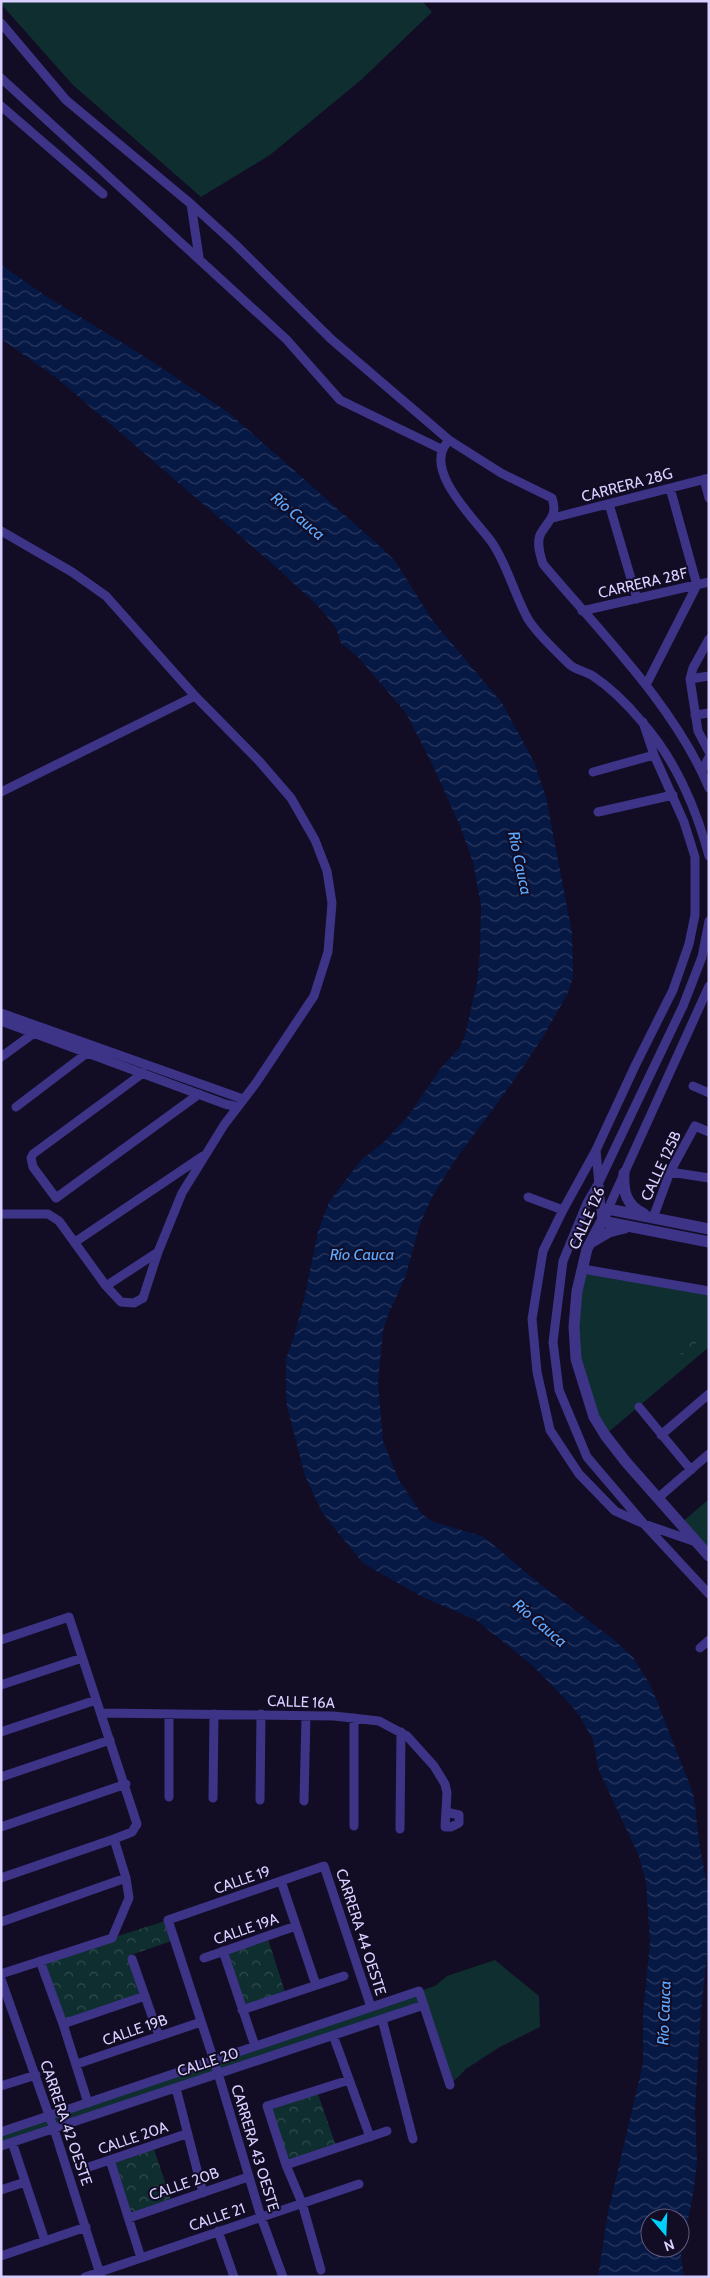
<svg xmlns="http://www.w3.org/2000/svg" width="710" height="2278" font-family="Cabin,sans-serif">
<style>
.grass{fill:#0f2e2f}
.park{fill:url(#park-crowns)}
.water{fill:url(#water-waves);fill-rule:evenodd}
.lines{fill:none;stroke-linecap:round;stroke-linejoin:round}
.minor{stroke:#3d3487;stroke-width:9}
.tertiary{stroke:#3d3487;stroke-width:11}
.labels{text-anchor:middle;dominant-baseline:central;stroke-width:4;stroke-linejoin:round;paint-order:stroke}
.street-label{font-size:15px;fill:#d9d0ff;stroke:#120c25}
.water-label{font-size:16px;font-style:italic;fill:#5eaaff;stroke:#120c25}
</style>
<defs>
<pattern id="park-crowns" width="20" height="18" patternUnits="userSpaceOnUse" patternTransform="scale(1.25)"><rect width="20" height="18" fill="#0f2e2f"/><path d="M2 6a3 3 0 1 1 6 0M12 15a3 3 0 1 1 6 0" fill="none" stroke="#314b4e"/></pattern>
<pattern id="water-waves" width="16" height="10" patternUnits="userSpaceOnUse" patternTransform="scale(1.25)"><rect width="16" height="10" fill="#061844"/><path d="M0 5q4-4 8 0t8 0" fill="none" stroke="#2a3960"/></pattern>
</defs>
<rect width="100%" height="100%" fill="#120c25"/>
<path class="grass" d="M1,1h421l10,11 -71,68 -91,75 -69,42 -128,-112 -72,-81z
M583,1269l126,22v56l-104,88 -29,-76z
M709,1499v57l-29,-32z
M495,1960l44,36 1,31 -42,21 -32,21 -16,16 -26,-80 -423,141v-14l434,-146 12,-10z"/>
<path class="park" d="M695,1327l1,17 -14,11 -3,-3 2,-13z
M168,1920l6,20 -43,15 14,41 -82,28 -23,-63z
M267,1936l19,59 -44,15 -19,-59z
M317,2091l20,58 -51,16 -19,-59z
M153,2146l19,57 -43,15 -19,-58z"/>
<path class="water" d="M1,265l45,31 96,59 87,58 154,136 13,13 36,58 70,83 32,59 12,35 26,136 1,44 -5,16 -25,44 -28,42 -59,80 -23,36 -13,29 -15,54 -17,37 -5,16 -5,51 5,59 16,39 22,33 10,8 53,16 56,47 73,55 20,18 18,29 39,99 4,13 6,50 8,41 1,49 -8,72 -6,102 2,49 -3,28 -13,67 3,21h-86l10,-65 35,-148v-52l7,-69 -4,-61 -7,-26 -40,-85 -6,-31 -12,-22 -11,-14 -37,-38 -57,-46 -54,-23 -59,-34 -29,-35 -12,-16 -17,-36 -19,-74v-44l7,-18 11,-41 14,-67 11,-30 32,-42 22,-17 26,-28 32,-47 19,-21 5,-12 12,-52 3,-31 1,-46 -8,-44 -13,-36 -28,-62 -26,-51 -48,-56 -17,-14 -5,-15 -15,-19 -45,-42 -218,-188 -57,-40zM650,2218h30v30h-30z"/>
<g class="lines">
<path class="minor" d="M1,23l65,77 125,104 44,40 96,95 118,101 52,33 51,25c6,17 -3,22 -11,35 -5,9 -1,22 2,31 57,68 131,141 166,224
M1,78l285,261 54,61 99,48h4
M1,106l102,88
M191,204l8,53
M446,444c-22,29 32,78 47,100 15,23 22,52 35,75 9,15 29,33 41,45 6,6 16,7 24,12 18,12 35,29 49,46 34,38 54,86 67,134
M704,479l5,19
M609,504l28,95
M553,518l156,-40
M1,531l71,41 34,24 89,100 64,65 32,37 24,42 12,31 5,32 -4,49 -14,44 -58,87 -32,42 -42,68 -24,59 -15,46 -9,5 -13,-1 -15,-16 -47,-65 -11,-7h-47
M582,611l127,-29
M709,639l-16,29 -3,11 8,52 11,21
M690,679l19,-3
M646,685l51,-100 -27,-97
M695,715l14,-2
M643,722l11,33 30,67 11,35v58l-6,29 -16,46 -38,76 -39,84 -33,60 -20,41 -11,68 5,53 13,58 29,44 36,37 29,13 52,18
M702,771l7,-14
M593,772l61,-17
M1,792l194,-96
M598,812l75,-17
M709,921l-7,36 -19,49 -85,178 -11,19 -24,58 -10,81 6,48 28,67 57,67 65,70
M1,1013l242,86
M1,1021l224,83 13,3
M1,1057l33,-24
M143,1073l-110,81 -2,4 2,9 23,31 143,-104
M693,1086l16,7
M16,1107l71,-54
M596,1150l6,71
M670,1172l39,6
M528,1197l35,13
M608,1209l101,-223
M653,1218l17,-46 25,-46 14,6
M75,1242l128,-86
M583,1269l126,22
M106,1286l52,-34
M639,1407l52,63
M661,1435l48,-41
M658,1498l51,-44
M1,1640l68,-23 68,207 -5,8 -18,7 -113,39
M700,1648l9,-8
M1,1685l81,-27
M101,1713l233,3 45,5 28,15 27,30 11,18 2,9 -2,34h6l8,-4v-8l-13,-3
M169,1714v83
M1,1732l95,-32
M1,1777l109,-37
M213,1798l1,-84
M260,1800l1,-86
M304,1801l2,-85
M354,1826v-108
M1,1827l125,-43
M400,1829l1,-97
M281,1881l35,104
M1,1922l125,-44
M223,1951l32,95
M204,1958l92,-32
M132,1959l27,77
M40,1961l23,63 25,79
M1,1974l111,-36 17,-40 -3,-20 -12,-39
M1,1979l54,153 46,145
M242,2010l102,-34
M382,2019l31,120
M63,2024l82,-28
M333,2035l37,102
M77,2064l124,-42
M1,2086l35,-11
M176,2088l27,105
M1,2132l418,-141 31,94
M12,2142l33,99
M1,2146l423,-141
M110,2160l31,98
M286,2165l101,-34
M89,2167l97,-33
M1,2190l24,-8
M129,2218l119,-41
M218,2231l16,46
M1,2256l85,-29
M321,2270l-19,-67 -16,-38 -19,-59 82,-26
M85,2277l274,-93
M283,2277l-22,-60 -43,-144 -50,-153 156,-54 47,141"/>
<path class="tertiary" d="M624,1173c-1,19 2,32 20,41
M602,1221l107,21
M709,1229l-101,-20 -21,40 -10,42 -3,36 2,32 18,58 11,18 21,27 83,94
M592,1242l17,-10 16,-4"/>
</g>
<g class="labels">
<g class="street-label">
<text transform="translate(627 485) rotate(-15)">CARRERA 28G</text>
<text transform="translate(643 583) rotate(-13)">CARRERA 28F</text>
<text transform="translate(661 1166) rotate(-65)">CALLE 125B</text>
<text transform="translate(587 1218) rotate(-66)">CALLE 126</text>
<text transform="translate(301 1702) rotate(2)">CALLE 16A</text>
<text transform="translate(242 1880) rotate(-19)">CALLE 19</text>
<text transform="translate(246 1929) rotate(-19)">CALLE 19A</text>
<text transform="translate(361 1932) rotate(72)">CARRERA 44 OESTE</text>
<text transform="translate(135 2030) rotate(-19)">CALLE 19B</text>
<text transform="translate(208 2062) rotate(-18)">CALLE 20</text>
<text transform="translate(66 2123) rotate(71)">CARRERA 42 OESTE</text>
<text transform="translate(133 2138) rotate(-19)">CALLE 20A</text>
<text transform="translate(255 2148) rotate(73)">CARRERA 43 OESTE</text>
<text transform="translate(184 2184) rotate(-19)">CALLE 20B</text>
<text transform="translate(217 2217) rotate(-19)">CALLE 21</text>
</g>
<g class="water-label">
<text transform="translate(298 516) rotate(40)">Río Cauca</text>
<text transform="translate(520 863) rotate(78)">Río Cauca</text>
<text x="362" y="1254">Río Cauca</text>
<text transform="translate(540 1623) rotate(40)">Río Cauca</text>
<text transform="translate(664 2013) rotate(-88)">Río Cauca</text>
</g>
</g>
<rect width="710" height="2278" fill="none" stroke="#d9d0ff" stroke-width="5"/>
<g transform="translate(665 2233) rotate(161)"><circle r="24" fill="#120c25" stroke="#625a7c"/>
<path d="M0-4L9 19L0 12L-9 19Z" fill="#00d1fb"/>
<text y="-8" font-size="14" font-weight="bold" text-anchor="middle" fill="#d9d0ff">N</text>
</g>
</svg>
